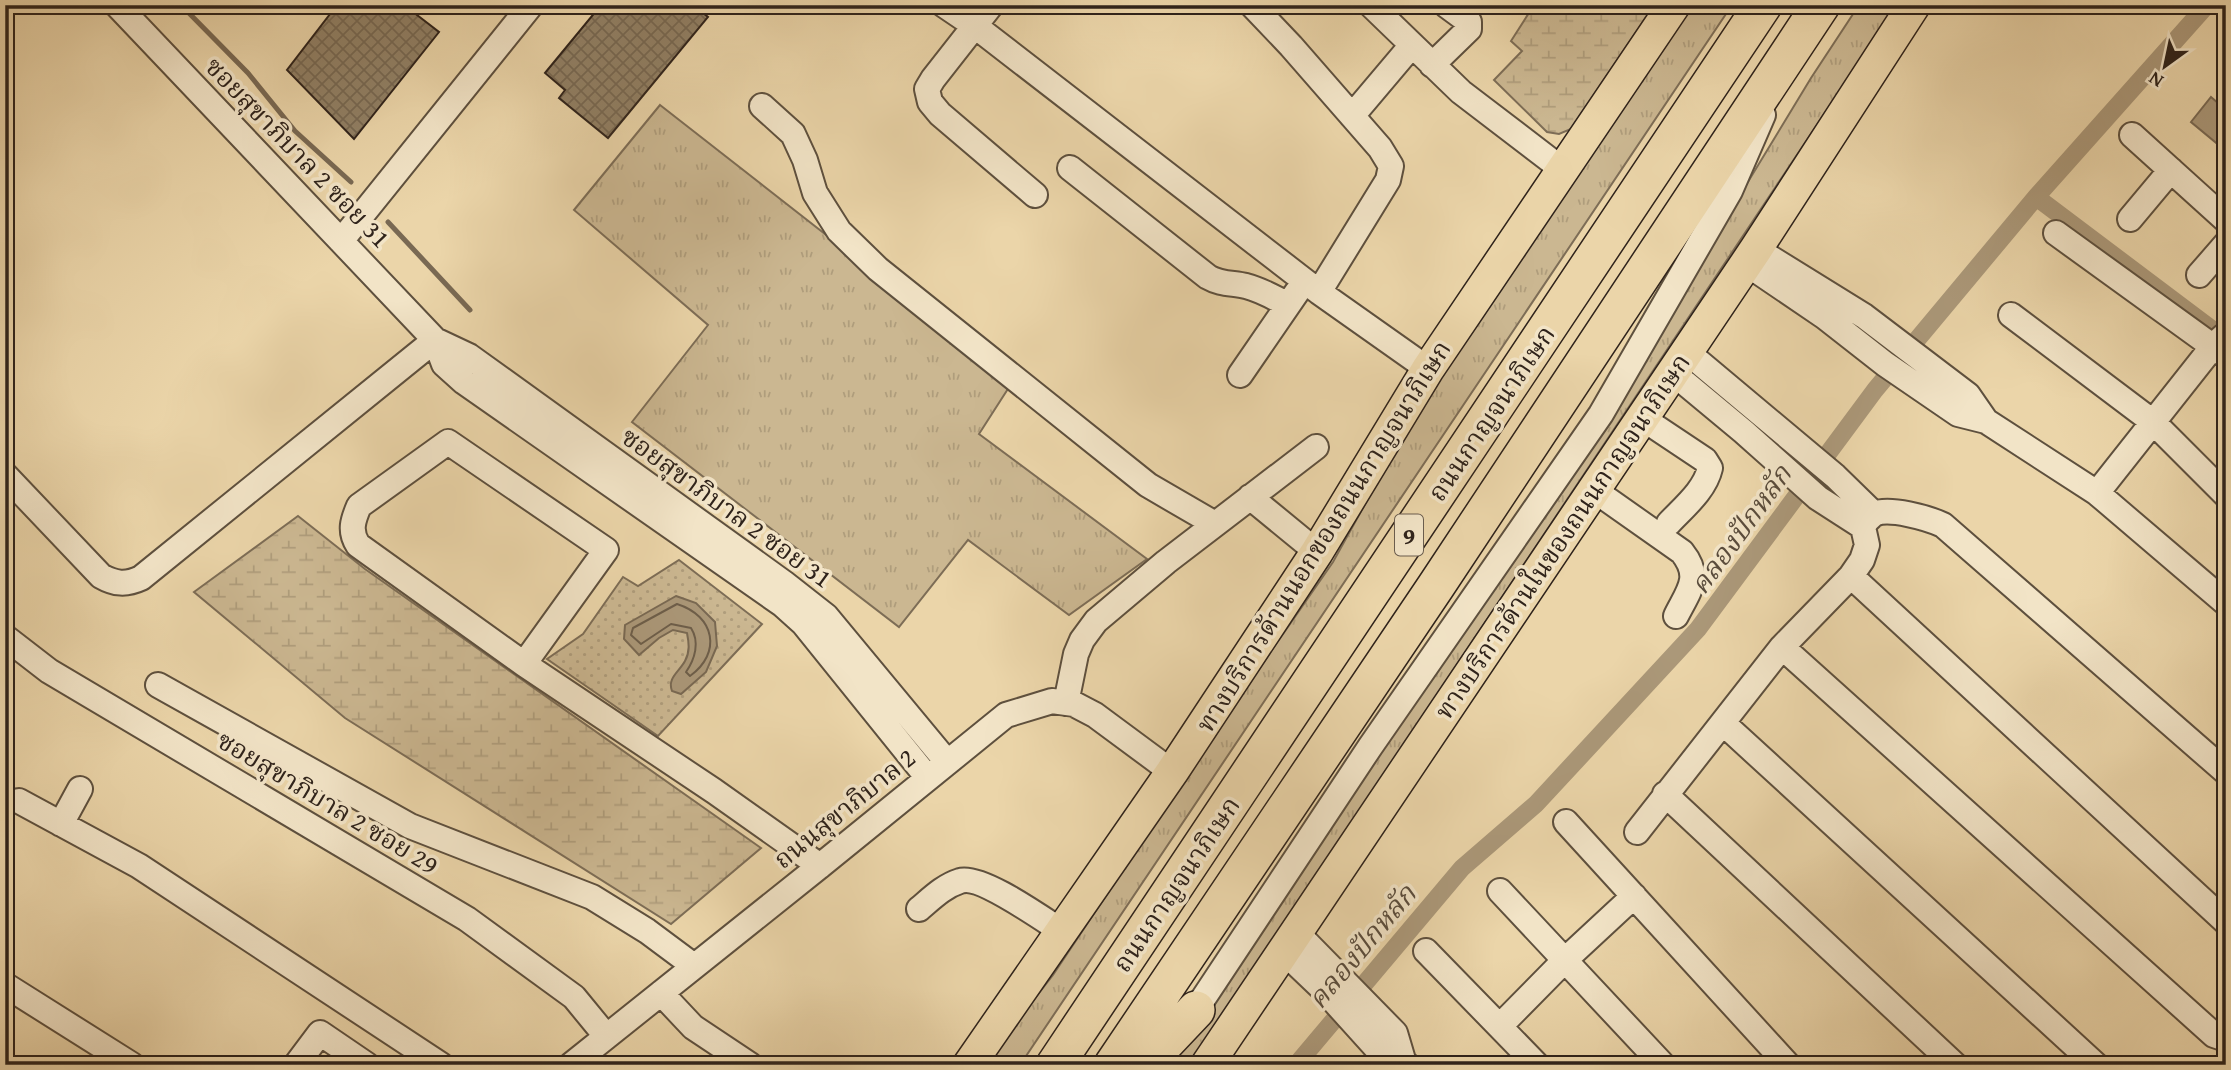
<svg xmlns="http://www.w3.org/2000/svg" width="2231" height="1070" font-family="'Gentium Book Plus','Noto Serif Thai',serif">
<style>
.grass{fill:url(#grass-tufts);stroke:#7d6d56;stroke-width:2}
.wetland{fill:url(#wetland-marsh);stroke:#7d6d56;stroke-width:2}
.garden{fill:url(#garden-dots);stroke:#7d6d56;stroke-width:2}
.water{fill:#ab9879;stroke:#796953;stroke-width:2}
.lines{fill:none;stroke-linecap:round;stroke-linejoin:round}
.shore{stroke:#6d5e4a;stroke-width:2}
.stream{stroke:#796953;stroke-width:5}
.canal{stroke:#ab9879;stroke-width:18}
.building{fill:url(#building-cross-hatch);stroke:#2f231b;stroke-width:2}
.minor-casing{stroke:#5e503e;stroke-width:28}
.major-casing{stroke:#2f231b;stroke-width:35}
.highway-casing{stroke:#2f231b;stroke-width:40}
.minor{stroke:#f2e4c7;stroke-width:24}
.major{stroke:#ebd5a9;stroke-width:32}
.highway{stroke:#ebd5a9;stroke-width:37}
.labels{text-anchor:middle;dominant-baseline:central;stroke-width:7;stroke-linejoin:round;paint-order:stroke}
.shield{fill:#f2e4c7;stroke:#6a5d4f;stroke-width:2}
.shield-label{font-size:24px;font-weight:bold;fill:#2f231b}
.street-label{font-size:26px;fill:#2f231b;stroke:#f2e4c7}
.water-label{font-size:28px;font-style:italic;fill:#5a4c3c;stroke:#f2e4c7}
</style>
<defs>
<pattern id="grass-tufts" width="24" height="20" patternUnits="userSpaceOnUse" patternTransform="scale(1.75)"><rect width="24" height="20" fill="#cbb791"/><path d="M3 7l-1-3M5 7V3M7 7l1-3M15 17l-1-3M17 17v-4M19 17l1-3" fill="none" stroke="#af9d7c"/></pattern>
<pattern id="wetland-marsh" width="20" height="14" patternUnits="userSpaceOnUse" patternTransform="scale(1.75)"><rect width="20" height="14" fill="#cbb791"/><path d="M1 5h8M5 5V1M11 12h8M15 12V8" fill="none" stroke="#af9d7c"/></pattern>
<pattern id="garden-dots" width="8" height="8" patternUnits="userSpaceOnUse" patternTransform="scale(1.75)"><rect width="8" height="8" fill="#cbb791"/><path d="M2 2h.1M6 6h.1" fill="none" stroke="#af9d7c" stroke-width="1.8" stroke-linecap="round"/></pattern>
<pattern id="building-cross-hatch" width="8" height="8" patternUnits="userSpaceOnUse" patternTransform="scale(1.75)"><rect width="8" height="8" fill="#918065"/><path d="M0 0l8 8M0 8l8-8" fill="none" stroke="#776852"/></pattern>
</defs>
<rect width="100%" height="100%" fill="#ebd5a9"/>
<filter id="stains"><feTurbulence type="fractalNoise" baseFrequency=".00286" numOctaves="4"/><feColorMatrix values="0 0 0 0 .2 0 0 0 0 .09 0 0 0 0 .02 0 0 0 .5 -.17"/></filter>
<radialGradient id="worn" r=".72"><stop offset=".6" stop-color="#630" stop-opacity="0"/><stop offset="1" stop-color="#630" stop-opacity=".3"/></radialGradient>
<path class="grass" d="M1693,5h39l-712,1060h-37l70,-90 169,-253 111,-160 77,-139z
M1859,5h38l-707,1060h-18l537,-819 102,-168z
M660,105l353,276 -34,53 168,125 -78,56 -101,-75 -69,87 -267,-205 76,-97 -134,-115z"/>
<path class="wetland" d="M1534,5h120l-83,124 -12,5 -12,-2 -53,-52 28,-29 -11,-10z
M298,516l67,53 396,279 -90,76 -326,-206 -151,-126z"/>
<path class="garden" d="M679,560l83,64 -104,112 -111,-77 36,-25 40,-57 15,9z"/>
<path class="water" d="M2211,97l15,13v41l-35,-29z
M676,596l20,7 19,19 2,24 -11,26 -25,22 -9,-3c-5,-13 7,-19 13,-30 5,-9 4,-18 2,-28l-14,-3 -14,8 -20,17 -15,-16 1,-14z"/>
<g class="lines">
<path class="shore" d="M677,604c38,12 45,49 13,72l-4,-4c9,-13 14,-30 5,-44l-20,-4 -30,20 -10,-9 2,-7z"/>
<path class="stream" d="M181,5l67,68 47,58 56,51
M388,222l82,88"/>
<path class="canal" d="M2036,197l190,143
M1296,1065l166,-197 74,-64 162,-175 177,-239 161,-193 171,-192"/>
</g>
<path class="building" d="M337,5h67l35,27 -85,107 -67,-69z
M601,5h92l15,12 -100,121 -49,-40 6,-8 -20,-17z"/>
<g class="lines">
<g class="minor-casing">
<path id="minor" d="M117,5l318,335 9,24 20,18 319,223 20,18 125,155
M944,5l31,21 344,266 109,77
M991,5l-58,74 -6,10 3,13 10,12 95,81
M1252,5l39,41 89,102 11,18 -3,14 -69,112
M1371,5l90,87 102,78
M1432,65l37,-36v-7l-23,-17
M762,106l31,28 12,26 10,33 24,38 39,38 270,216 67,39
M1352,116l60,-71
M2132,135l94,85
M1070,168l138,109c12,7 24,6 38,9 15,4 28,11 42,19
M2130,219l41,-49
M2056,233l170,123
M341,241l190,-236
M1756,249l108,67 104,79 18,26
M1747,264l78,53 60,47 73,50 28,7 111,72 129,110
M2199,275l27,-31
M2011,315l142,107 73,73
M435,340l34,16 315,227 42,33 121,146
M1687,352l148,124 39,38
M1240,375l57,-83
M1642,418l63,42 5,8c-5,22 -26,39 -41,55
M5,475l96,101c14,8 25,9 40,2l294,-238
M1594,490l88,62c20,25 7,38 -6,64
M2097,493l117,-148 10,-9
M1250,497l67,55
M1863,527c2,-4 7,-10 11,-13 15,-7 54,4 69,11l283,247
M1851,576l375,346
M5,637l44,34 418,248 107,78 32,39
M1782,647l432,388 12,4
M524,664l82,-114 -158,-108 -89,64c-6,14 -10,25 -1,39l166,119 190,127 106,75
M158,685l252,141 182,71 55,34 47,35
M1066,703l10,-49 6,-14 14,-19 70,-59 150,-115
M1724,724l372,341
M1665,794l290,271
M19,801l120,65 302,199
M1566,822l222,243
M61,824l19,-35
M1637,832l145,-185 69,-71 11,-16 5,-15 -4,-18 -45,-29 -74,-66 -71,-59
M1500,891l163,174
M919,909c13,-11 25,-23 41,-28 20,-7 84,39 103,51
M1295,931l100,102 8,27
M1282,950l42,40 55,61 24,9 4,5
M1426,951l111,114
M5,985l127,80
M661,993l32,34 57,38
M1187,1023l183,-276 231,-333 129,-223 33,-76
M1500,1026l65,-66 69,-64
M296,1065l24,-32 47,32
M571,1065l249,-199 186,-151 46,-14 22,3 21,11 77,57"/>
</g>
<g class="major-casing">
<path id="major" d="M969,1065l203,-293 145,-220 111,-183 246,-364
M1207,1065l549,-816 158,-244"/>
</g>
<g class="highway-casing">
<path id="highway" d="M1055,1065l708,-1060
M1113,1065l323,-479 385,-581
M1144,1065l52,-55"/>
</g>
<use href="#minor" class="minor"/>
<use href="#major" class="major"/>
<use href="#highway" class="highway"/>
</g>
<g class="labels">
<rect class="shield" x="1395" y="514.5" width="28" height="41" rx="5"/>
<g class="shield-label">
<text x="1409" y="535">9</text>
</g>
<g class="street-label">
<text transform="translate(298 152) rotate(46)">ซอยสุขาภิบาล 2 ซอย 31</text>
<text transform="translate(1491 413) rotate(-56)">ถนนกาญจนาภิเษก</text>
<text transform="translate(727 507) rotate(36)">ซอยสุขาภิบาล 2 ซอย 31</text>
<text transform="translate(1323 536) rotate(-58)">ทางบริการด้านนอกของถนนกาญจนาภิเษก</text>
<text transform="translate(1562 536) rotate(-56)">ทางบริการด้านในของถนนกาญจนาภิเษก</text>
<text transform="translate(328 802) rotate(31)">ซอยสุขาภิบาล 2 ซอย 29</text>
<text transform="translate(844 808) rotate(-39)">ถนนสุขาภิบาล 2</text>
<text transform="translate(1176 884) rotate(-56)">ถนนกาญจนาภิเษก</text>
</g>
<g class="water-label">
<text transform="translate(1740 529) rotate(-54)">คลองปักหลัก</text>
<text transform="translate(1361 946) rotate(-50)">คลองปักหลัก</text>
</g>
</g>
<rect width="2231" height="1070" fill="none" stroke="#ebd5a9" stroke-width="28"/>
<rect x="7" y="7" width="2217" height="1056" fill="none" stroke="#2f231b" stroke-width="3.5"/>
<rect x="14" y="14" width="2203" height="1042" fill="none" stroke="#2f231b" stroke-width="2"/>
<g transform="translate(2165 66) rotate(213)" stroke="#f2e4c7" stroke-width="5" paint-order="stroke">
<path d="M0-5L12 26L0 18L-12 26Z" fill="#2f231b"/>
<text y="-10" font-size="19" font-weight="bold" text-anchor="middle" fill="#2f231b">N</text>
</g>
<rect width="100%" height="100%" filter="url(#stains)"/>
<rect width="100%" height="100%" fill="url(#worn)"/>
</svg>
